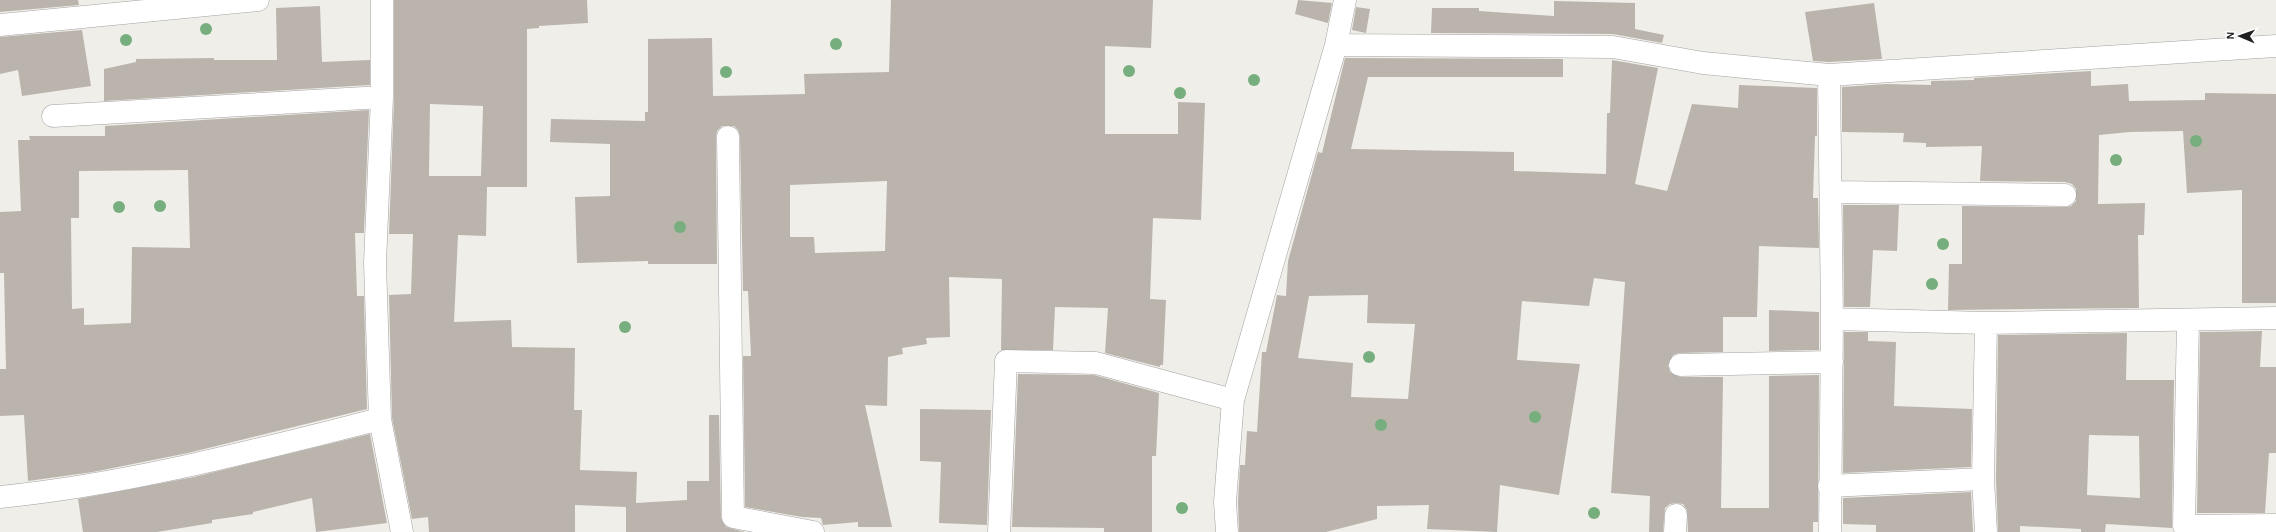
<svg xmlns="http://www.w3.org/2000/svg" width="2276" height="532" font-family="'Alegreya Sans',sans-serif">
<style>
.building{fill:#bab4ad;fill-rule:evenodd}
.lines{fill:none;stroke-linecap:round;stroke-linejoin:round}
.street-casing{stroke:#a2a2a2;stroke-width:23}
.street{stroke:#fff;stroke-width:22}
.tree{fill:#77ae7d}
</style>
<rect width="100%" height="100%" fill="#f0eee8"/>
<path class="building" d="M0,0h78l1,5 -79,7z
M394,0h193l1,23 -49,3v2l-12,1v158h-40l-1,49 -28,-1 -4,87 57,-2 1,27 63,1 -1,62h8l-2,60 57,2 -1,31 51,-3v-19h22v-66h10l2,103 5,9 19,5h-119v-25l-51,-2v27h-146l-1,-15 -16,2 -20,-101 -3,-123 22,-1 2,-60h-24l5,-136zM430,104l53,2 -2,70h-52z
M891,0h262l-2,48 -46,-2v88h73v-32l27,1 -4,117 -48,-2 -3,81 16,1 -3,65h-3v2l-55,-14 3,-45 -53,-1 -2,43h-52l1,-71 -53,-2 1,60 -24,1 1,6 -25,4 1,6 -15,3 -1,49 -22,-1 27,122h-34v-5l-35,3 -2,-7 -19,-1 -57,-10 -2,-151h8l-3,-65h-5l-3,-154 -2,-7 -4,-4h-12l-5,5 -1,6 1,127h-69v-3l-71,2 -2,-66 35,-1v-52l-60,-2 1,-23 94,2v-9h3v-73l64,-1 1,58 92,-2 -1,-20 85,-2zM887,181l-2,70 -70,2 -1,-16h-24v-52z
M1298,0l34,3 -4,20 -33,-9z
M1554,1l81,2v26l29,6 -2,8 -49,-9 -182,-1 1,-25h47v3l75,5z
M1874,3l8,56 -53,3 -16,-1 -8,-49z
M320,6l2,56 48,-2v25l-266,16v-32l32,-7v-3l78,-1v2h63l-1,-52z
M1356,7l14,2 -4,24 -14,-3z
M82,30l9,56 -69,10 -4,-26 -18,4v-37z
M1345,58l218,1v18h-195l-17,72 163,3v19l92,3 1,-61h3l2,-53 46,8 -23,116 32,7 25,-87 46,4 1,-23 78,3v48h-2l-2,62h5l1,50 -60,-2 -2,71h-34v35l-44,1 -6,2 -5,10 2,7 10,5h43l-2,131h48v-132l50,-1 -1,147h-5v10h-125l-1,-22 -4,-6 -7,-1 -6,1 -5,4 -2,24h-14l1,-36 -39,-3 14,-211 -31,-4 -5,28 -67,-5 -5,59 63,4 -21,131 -59,-10 -3,47 -70,-3 2,-24 -52,1v13l-51,13h-87l-1,-30 2,-37h5l2,-34 10,1 5,-80h4l11,-57 9,1 2,-35 30,-109 4,1zM1368,295l-1,28 48,1 -7,75 -57,-2 2,-34 -55,-5 11,-62z
M2091,71v15l37,-2 1,17 76,-1v-7l71,1v209h-34v-113l-55,3 -4,-62 -53,1 -31,3 -1,69 47,-1 -1,32h-6l1,73 -191,2 1,-46h13v-58l103,1 6,-1 5,-5v-12l-4,-5 -7,-2 -85,-1 2,-35 -56,1v-4l-23,-1 1,-9 -62,-1v-45l44,-3 45,1v-4l43,-1v-2z
M369,110l-5,123h-9l2,63h7l3,113 -179,44 -95,19 -65,9 -4,-66 -24,1v-47h6l-2,-96h-4v-61l21,-1 -3,-71h12l-1,-4h76v-10zM188,170l2,78 -58,-1 -1,76 -47,2v-17l-12,1 -1,-91h8v-47z
M1843,205h56l-2,46 -24,-1 -3,57h-26z
M1769,310l50,2v38l-50,1z
M2262,331l-2,36h16v86h-7l-4,60h-68l3,-181z
M1844,332h24v9l28,1 -2,64 78,3 -1,58 -128,6z
M2127,333l-1,47h48l-2,148 -66,-4 -1,8h-24v-3l-61,-3v6h-22l-2,-53 2,-144zM2089,435l50,1 1,62 -53,-3z
M1018,374l76,1 65,18 -3,63h-4v76h-48v-4l-92,-1z
M920,409l71,1 -4,115 -48,-2 2,-61 -21,-1z
M370,434l17,89 -71,9 -4,-34 -59,14v2l-41,6v3l-55,9h-74l-5,-33 116,-22z
M1971,492l2,40h-97v-7l-33,-1v-26z"/>
<g class="lines">
<g class="street-casing">
<path id="street" d="M382,0v97l-7,166 5,156 22,113
M0,25l258,-25
M1336,45l277,2 90,16 126,12
M53,116l329,-19
M728,137l5,380 80,15
M1831,192l234,3
M1832,319l154,4 -3,156 3,53
M2188,320l-4,206 92,-1
M1986,323l290,-5
M1680,365l152,-3
M1829,486l154,-7
M0,497c126,-12 257,-47 380,-78
M999,532l7,-171 90,2 137,37
M1227,532l-2,-30 8,-102 103,-355 9,-45
M1675,532l1,-17
M1830,532l2,-213 -3,-244 447,-29"/>
</g>
<use href="#street" class="street"/>
</g>
<g class="tree">
<circle cx="206" cy="29" r="6"/>
<circle cx="126" cy="40" r="6"/>
<circle cx="836" cy="44" r="6"/>
<circle cx="1129" cy="71" r="6"/>
<circle cx="726" cy="72" r="6"/>
<circle cx="1254" cy="80" r="6"/>
<circle cx="1180" cy="93" r="6"/>
<circle cx="2196" cy="141" r="6"/>
<circle cx="2116" cy="160" r="6"/>
<circle cx="160" cy="206" r="6"/>
<circle cx="119" cy="207" r="6"/>
<circle cx="680" cy="227" r="6"/>
<circle cx="1943" cy="244" r="6"/>
<circle cx="1932" cy="284" r="6"/>
<circle cx="625" cy="327" r="6"/>
<circle cx="1369" cy="357" r="6"/>
<circle cx="1535" cy="417" r="6"/>
<circle cx="1381" cy="425" r="6"/>
<circle cx="1182" cy="508" r="6"/>
<circle cx="1594" cy="513" r="6"/>
</g>
<g transform="translate(2240 36) rotate(272)" stroke="#ffffff" stroke-width="3" paint-order="stroke">
<path d="M0-3L7 15L0 10L-7 15Z" fill="#212121"/>
<text y="-6" font-size="11" font-weight="bold" text-anchor="middle" fill="#212121">N</text>
</g>
</svg>
